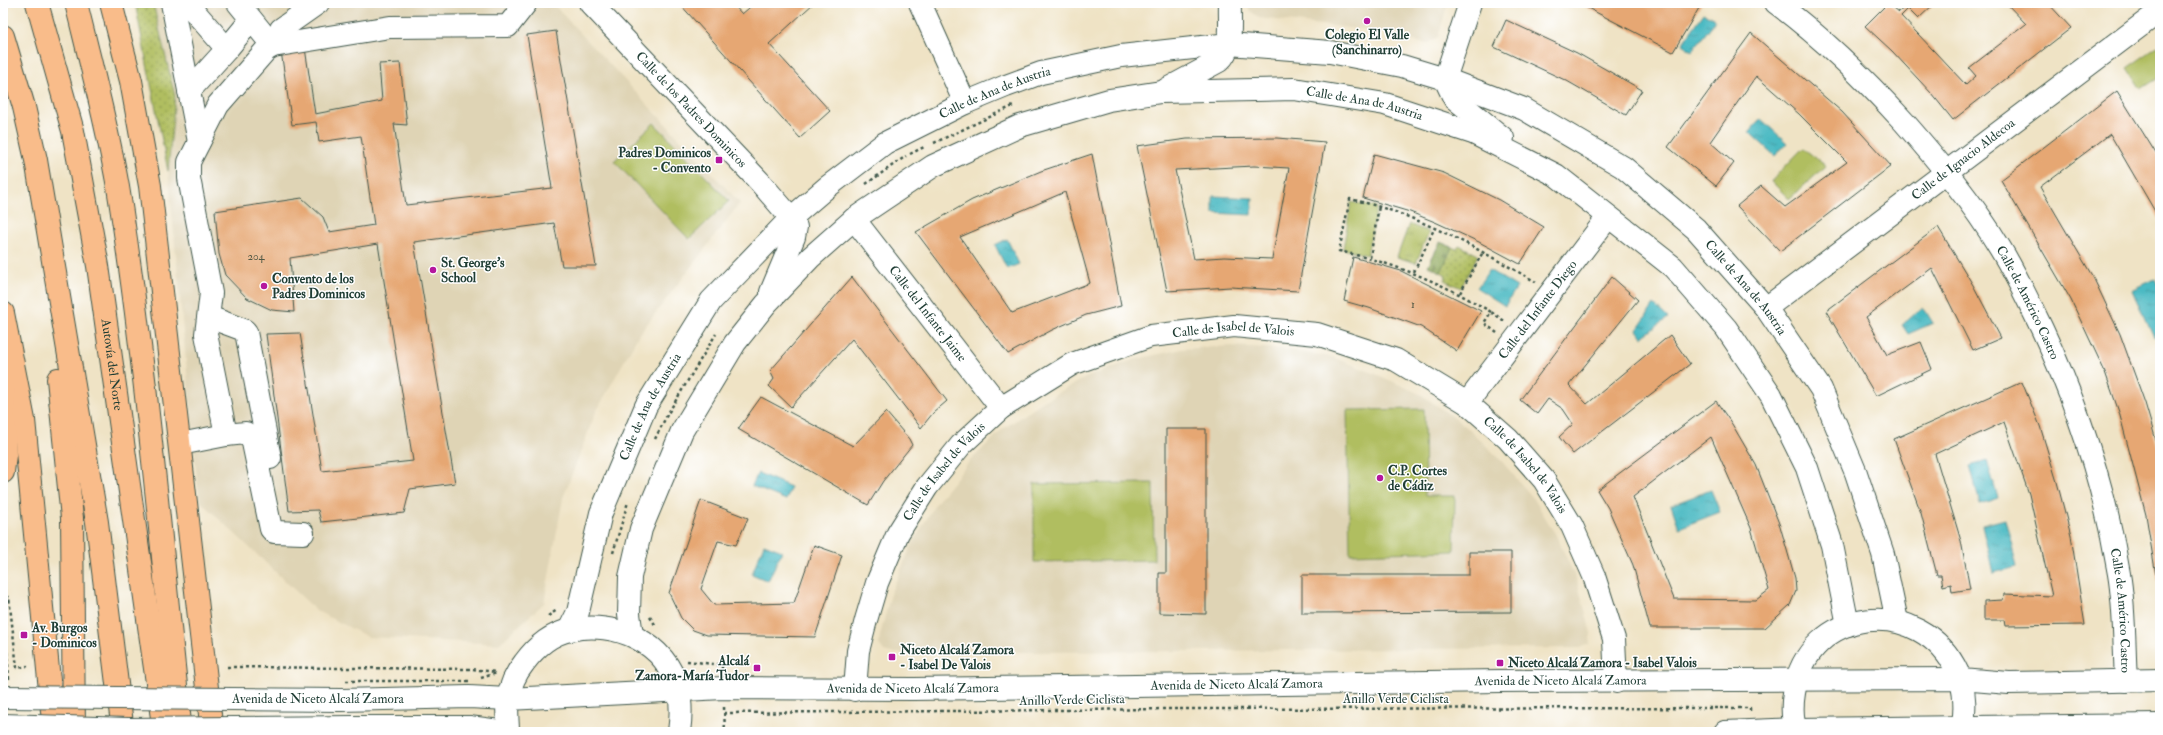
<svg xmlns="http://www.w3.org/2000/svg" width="2163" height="735" font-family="'IM FELL Double Pica',serif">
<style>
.built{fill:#dfd4b5}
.grass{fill:url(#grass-dots);stroke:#687e4a}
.forest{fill:url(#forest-firs);stroke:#567145}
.park{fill:url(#park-tufts);stroke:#687e4a}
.pitch{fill:#b0be60;stroke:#687e4a}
.water{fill:url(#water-ripples);stroke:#357c7c}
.building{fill:#e6a773;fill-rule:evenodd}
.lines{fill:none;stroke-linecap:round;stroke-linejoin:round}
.minor-casing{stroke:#3e564a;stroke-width:24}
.highway-casing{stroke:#3e564a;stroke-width:24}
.path{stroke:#3e564a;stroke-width:2.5;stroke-dasharray:3 3;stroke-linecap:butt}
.minor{stroke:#fff;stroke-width:22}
.highway{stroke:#f9bc8a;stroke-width:22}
.minor-bridge-casing{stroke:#3e564a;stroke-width:24;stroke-linecap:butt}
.path-bridge{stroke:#3e564a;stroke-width:2.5;stroke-dasharray:3 3;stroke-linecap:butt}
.minor-bridge{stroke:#fff;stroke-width:22}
.poi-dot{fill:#b5179e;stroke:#fff;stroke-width:1.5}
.labels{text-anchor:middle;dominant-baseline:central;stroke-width:3;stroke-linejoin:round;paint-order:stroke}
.number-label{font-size:11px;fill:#515844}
.poi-label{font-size:13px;font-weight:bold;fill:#1f3d34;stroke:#fff;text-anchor:start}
.street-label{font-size:13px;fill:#1f3d34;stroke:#fff}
</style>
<defs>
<pattern id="grass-dots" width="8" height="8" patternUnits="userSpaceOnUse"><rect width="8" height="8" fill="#b0be60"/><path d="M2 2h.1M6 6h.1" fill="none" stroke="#8f9c50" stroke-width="1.8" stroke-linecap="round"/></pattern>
<pattern id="forest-firs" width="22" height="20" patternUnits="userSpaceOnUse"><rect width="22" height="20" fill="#8ca556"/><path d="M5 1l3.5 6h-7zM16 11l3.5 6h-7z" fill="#728848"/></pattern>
<pattern id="park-tufts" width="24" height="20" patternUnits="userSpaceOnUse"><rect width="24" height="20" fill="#b0be60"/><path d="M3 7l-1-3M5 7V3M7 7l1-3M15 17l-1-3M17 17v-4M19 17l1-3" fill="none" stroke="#8f9c50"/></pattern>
<pattern id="water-ripples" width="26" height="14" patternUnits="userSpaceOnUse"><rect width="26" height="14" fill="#4bbac3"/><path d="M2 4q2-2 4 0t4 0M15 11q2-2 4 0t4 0" fill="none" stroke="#3e989f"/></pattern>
</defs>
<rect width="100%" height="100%" fill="#fff"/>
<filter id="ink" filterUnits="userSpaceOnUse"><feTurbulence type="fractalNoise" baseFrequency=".025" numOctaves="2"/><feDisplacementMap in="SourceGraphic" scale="8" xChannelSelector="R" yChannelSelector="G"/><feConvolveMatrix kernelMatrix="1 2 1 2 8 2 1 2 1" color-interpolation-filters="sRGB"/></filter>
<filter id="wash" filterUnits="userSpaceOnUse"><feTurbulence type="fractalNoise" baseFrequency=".012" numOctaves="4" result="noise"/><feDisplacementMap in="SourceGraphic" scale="16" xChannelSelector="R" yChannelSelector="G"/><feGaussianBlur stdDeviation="0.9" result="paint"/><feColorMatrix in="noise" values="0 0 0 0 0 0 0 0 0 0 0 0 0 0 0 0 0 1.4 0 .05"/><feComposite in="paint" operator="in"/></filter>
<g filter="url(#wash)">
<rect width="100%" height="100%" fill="#efe3c5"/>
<path class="built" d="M153,3h399l188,200 -102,133 -43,78 -32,84 -19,105 -45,41 -131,-7 -51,-26 -118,-111 -31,-329 7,-75z
M1249,3h199l-10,34 -11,7 -60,-14 -108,-12 -10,-8z
M1231,346l51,3 50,8 44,17 46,21 42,30 34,32 36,42 22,36 21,46 14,52 -2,11 -10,4 -688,5 -7,-2 -5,-7 1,-9 12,-45 20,-46 24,-41 34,-42 33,-32 39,-27 45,-25 46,-17 49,-11z"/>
<path class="grass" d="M135,3h18l22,93 -7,75z
M1459,245l19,10 -17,33 -17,-8 2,-5 -5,-3 11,-25 4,2z"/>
<path class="forest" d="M1440,242l12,5 -11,25 -13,-6z"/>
<path class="park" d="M1409,224l20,8 -13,31 -19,-6z"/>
<path class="pitch" d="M2160,45v32l-19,12 -14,-21z
M654,123l75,78 -40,38 -75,-78z
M1803,148l23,18 -37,33 -18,-18z
M1351,202l26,5 -10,48 -24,-6z
M1424,409l1,87h30l-1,55 -104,3 -3,-144z
M1153,483l1,77 -120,2v-78z"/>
<path class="water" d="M1704,13l12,7 -24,31 -10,-7z
M1761,119l26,24 -12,13 -26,-24z
M1213,196l40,2 -1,17 -39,-2z
M1007,239l12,25 -12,5 -12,-24z
M1489,270l28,17 -12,19 -28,-18z
M2155,279l5,10v45l-7,3 -21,-47z
M1654,305l14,13 -26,19 -5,-7z
M1923,307l10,16 -25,11 -6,-9z
M1987,461l11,37 -18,6 -10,-38z
M758,473l33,14 -5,13 -34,-14z
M1711,490l9,22 -41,16 -8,-23z
M2005,519l12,48 -24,6 -11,-48z
M764,544l18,7 -14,30 -16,-7z"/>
<g id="blocks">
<path class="building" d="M679,3h53l10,11 13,-11h59l-45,41 61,67 -30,27z
M1578,3h124l-29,49z
M1888,3l11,9 7,-6 -3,-3h32l-17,16 -10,-10 -7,7 65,69 10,-9 -7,-8 57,-44 -20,-21h42l23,25 -118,92 -21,-26 -40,-43 -27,-25z
M1506,20l71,33 65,37 -16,25 -59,-34 -73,-34z
M556,31l40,235h-34l-8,-43 -140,19 41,241 -45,6 -6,24 -83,9 -3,-12 -29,1 -23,-177 34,-1 22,138 91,-10 -35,-217 -88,14 4,54 -22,-2 -25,-12 -22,-23 -6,-21 -4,-43 87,-13 21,19 6,15 45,-7 -13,-89 -42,6 -3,-20 -24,3 -11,-74 24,-3 10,66 67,-13 -3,-37 21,-1 7,62 -13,-1 12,81 146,-17 -25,-153z
M1751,33l91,79 49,54 -111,85 -43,-45 24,-20 24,21 62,-45 -48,-48 -43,-38 -46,66 24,21 -18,23 -48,-39z
M2117,91l43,69v60l-50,-86 -70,53 54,92 26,55 25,69 15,51v146l-14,-85 -27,-103 -14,-40 -34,-72 -70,-120z
M1277,138l48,4 -27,149 -68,-4 -63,4 -30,-145 50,-7zM1254,166l35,2 -17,91 -48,-2 -30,2 -19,-89z
M1092,154l29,152 -35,9 -34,15 -44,24 -92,-122 56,-32 69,-29zM1065,192l25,91 -78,30 -52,-76z
M1374,154l70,19 55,27 45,27 -24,37 -41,-22 -44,-20 -25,-10 -47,-14z
M1938,227l35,58 28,53 -28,12 -41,-82 -66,49 21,38 34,-13 11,27 -56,27 -50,-85z
M1353,257l48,14 80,40 -24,40 -36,-24 -52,-19 -25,-7z
M852,277l95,124 -14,12 -12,15 -69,-89 -61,68 -22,-21 5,-7 -4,-8z
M1612,277l26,23 -69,85 18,19 83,-69 20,29 -117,90 -14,-17 14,-13 -10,-15 -15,-10 -11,15 -17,-14z
M2022,382l18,44 17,56 14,54 14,89 -80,1 -1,-6h-20v-19l19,-1 1,-6 48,2 -23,-102 -25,-72 -69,32 26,87 9,48 -18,3 -1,-8 -8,2 -2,-11h-4l-16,-62 -27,-74z
M761,397l92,49 33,-34 23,27 3,6 -29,36 -15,24 -130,-76z
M1716,401l16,23 24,41 24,61 15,52 1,13 -6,14 -25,23h-115l-17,-63 -25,-57 -11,-18zM1711,437l40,91 18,62 -13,10 -82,-1 -41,-102z
M1166,429h40v185l-47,-1v-40h7z
M701,500l47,18 -12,27 -18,-4 -17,48 13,16 80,-2 20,-58 28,10 -27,82 -108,-2 -14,-5 -12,-12 -12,-25z
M1469,552h42v60l-209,1v-38h167z"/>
</g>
</g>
<g filter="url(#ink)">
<use href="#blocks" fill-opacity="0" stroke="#3e564a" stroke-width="1"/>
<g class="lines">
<g class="minor-casing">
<g id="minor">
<path d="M172,3l27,139"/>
<path d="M187,3l40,46"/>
<path d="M238,3l35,43"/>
<path id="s1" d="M590,3l169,178 32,37 5,9 -2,10 -23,55"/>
<path d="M920,3l45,100"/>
<path d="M1470,3l-25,76 9,19 49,40"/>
<path id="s2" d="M1776,3c47,35 89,76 128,119 35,40 69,81 96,126 16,26 29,54 42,81 37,79 63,159 77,245 6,35 5,72 7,107"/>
<path d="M281,29l37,-26"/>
<path d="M1167,89l52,-28c15,-13 10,-39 11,-58"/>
<path d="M189,91l38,-42 24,-29"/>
<path id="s3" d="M854,219l147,189"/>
<path id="s4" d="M1766,308l394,-297"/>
<path d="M209,317l35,13 2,2 24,126"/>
<path id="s5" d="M1467,403l141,-186"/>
<path d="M180,444l46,-9"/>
<path d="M303,533l-29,-1 -3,-3 -19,-91 -6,-5 -20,2 -20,-101 5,-41 -22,-115v-16l29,-57 48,-55 7,-4 117,-19 118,-1 18,-23"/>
<path id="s6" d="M569,630l9,-18 23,-99 45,-107 65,-105 80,-83 35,-30 59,-45 80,-40 41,-17 35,-13 80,-17 108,-12 101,8 72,14 43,13 79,30 99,58 73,62 70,79 55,81 35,84 27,81 14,67"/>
<path id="s7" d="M632,635l-3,-21 1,-37 11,-48 41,-98 53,-88 31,-39 45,-47 43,-38 79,-53 87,-40 89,-26 52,-8 133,-3 91,15 88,29 83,42 117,92 53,61 45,67 36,73 25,77 16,80"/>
<path id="s8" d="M855,690l3,-39 8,-31 11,-37 21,-50 29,-46 34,-42 40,-37 71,-44 79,-28 83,-10 83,8 79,26 71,43 41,36 36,41 28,46 22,50 20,63 2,43"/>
<path id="s9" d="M341,700l128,-3 39,2 215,-11 191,1 586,-8 461,-2 48,4 151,-3"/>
<path d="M353,727h116l38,5"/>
<path d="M508,732c0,-11 -2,-23 0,-33 2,-13 8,-26 16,-36 11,-15 27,-29 46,-33 45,-10 97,12 108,60 4,14 3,28 1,42"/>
<path d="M1725,732l70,-3 365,-4"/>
<path d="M1797,732c-5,-12 -5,-27 -3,-39 13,-87 127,-100 164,-20 7,16 9,42 2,59"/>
</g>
</g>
<g class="highway-casing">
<g id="highway">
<path id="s10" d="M37,3l36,128 25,135 66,466"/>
<path d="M76,3c15,61 31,122 42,184 29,181 43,363 63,545"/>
<path d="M111,3l20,78 19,105 62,546"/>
<path d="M3,36l21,71 12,53 61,362 26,210"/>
<path d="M3,313l21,107 30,312"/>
<path d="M58,379l14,139 2,214"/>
<path d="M3,387l2,68 -2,17"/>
</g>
</g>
<path class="path" d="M934,143l79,-37
M910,154l16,-8
M866,184l40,-28
M1370,258l9,-52
M1414,272l21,-45
M1460,293l23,-41
M1491,312c-48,-29 -97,-49 -152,-61l11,-52c68,15 126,49 186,83
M1497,333l-13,-10 7,-11 15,10
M655,439l12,-24 49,-81
M613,553l15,-51
M548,616l9,-6
M650,617l6,9
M687,661l35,4v5
M227,667l245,2 23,3
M481,678l16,-5
M724,707l1,25
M724,713l448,-4 578,-1v4"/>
<use href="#minor" class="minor"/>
<use href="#highway" class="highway"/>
<g class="minor-bridge-casing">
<path id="minor-bridge" d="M3,697l338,3
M3,725l125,4 225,-2"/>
</g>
<path class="path-bridge" d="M9,679l-6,-81 6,-1 8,71 11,-2
M346,681h124"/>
<use href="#minor-bridge" class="minor-bridge"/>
</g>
</g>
<g class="poi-dot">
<circle cx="1367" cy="21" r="4"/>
<rect x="715" y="156" width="8" height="8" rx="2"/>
<circle cx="433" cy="270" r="4"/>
<circle cx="264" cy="286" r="4"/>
<circle cx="1380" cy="478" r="4"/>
<rect x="20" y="631" width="8" height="8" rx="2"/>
<rect x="888" y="653" width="8" height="8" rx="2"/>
<rect x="1496" y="659" width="8" height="8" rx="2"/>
<rect x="753" y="664" width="8" height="8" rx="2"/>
</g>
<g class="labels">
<g class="number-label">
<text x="256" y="256">204</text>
<text x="1413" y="304">1</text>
</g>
<g class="poi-label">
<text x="1367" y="35" text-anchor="middle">Colegio El Valle<tspan x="1367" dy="15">(Sanchinarro)</tspan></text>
<text x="711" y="153" text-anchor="end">Padres Dominicos<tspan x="711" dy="15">- Convento</tspan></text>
<text x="441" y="263">St. George's<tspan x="441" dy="15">School</tspan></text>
<text x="272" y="279">Convento de los<tspan x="272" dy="15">Padres Dominicos</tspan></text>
<text x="1388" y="471">C.P. Cortes<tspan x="1388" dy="15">de Cádiz</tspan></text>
<text x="32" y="628">Av. Burgos<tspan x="32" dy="15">- Dominicos</tspan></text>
<text x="900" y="650">Niceto Alcalá Zamora<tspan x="900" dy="15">- Isabel De Valois</tspan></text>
<text x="749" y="661" text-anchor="end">Alcalá<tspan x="749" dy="15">Zamora-María Tudor</tspan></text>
<text x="1508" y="663">Niceto Alcalá Zamora - Isabel Valois</text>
</g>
<g class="street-label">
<text stroke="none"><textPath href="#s6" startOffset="718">Calle de Ana de Austria</textPath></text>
<text stroke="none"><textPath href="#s7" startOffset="1030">Calle de Ana de Austria</textPath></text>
<text stroke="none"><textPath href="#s1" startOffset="147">Calle de los Padres Dominicos</textPath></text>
<text stroke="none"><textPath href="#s4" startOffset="247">Calle de Ignacio Aldecoa</textPath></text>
<text stroke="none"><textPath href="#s6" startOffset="1550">Calle de Ana de Austria</textPath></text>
<text stroke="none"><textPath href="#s2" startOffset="395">Calle de Américo Castro</textPath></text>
<text stroke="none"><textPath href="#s5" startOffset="117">Calle del Infante Diego</textPath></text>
<text stroke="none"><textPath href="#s3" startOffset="120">Calle del Infante Jaime</textPath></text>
<text stroke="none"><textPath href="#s8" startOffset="577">Calle de Isabel de Valois</textPath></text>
<text stroke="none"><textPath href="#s10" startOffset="370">Autovía del Norte</textPath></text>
<text stroke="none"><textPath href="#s6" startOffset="239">Calle de Ana de Austria</textPath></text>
<text stroke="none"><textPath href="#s8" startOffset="913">Calle de Isabel de Valois</textPath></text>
<text stroke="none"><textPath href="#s8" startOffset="241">Calle de Isabel de Valois</textPath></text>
<text stroke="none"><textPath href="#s2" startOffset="719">Calle de Américo Castro</textPath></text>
<text stroke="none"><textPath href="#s9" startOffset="1220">Avenida de Niceto Alcalá Zamora</textPath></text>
<text stroke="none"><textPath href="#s9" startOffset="896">Avenida de Niceto Alcalá Zamora</textPath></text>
<text stroke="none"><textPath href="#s9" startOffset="572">Avenida de Niceto Alcalá Zamora</textPath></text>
<text x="318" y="699">Avenida de Niceto Alcalá Zamora</text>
<text x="1396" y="699">Anillo Verde Ciclista</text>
<text transform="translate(1072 700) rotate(-1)">Anillo Verde Ciclista</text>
</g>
</g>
<rect width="2163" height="735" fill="none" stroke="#fff" stroke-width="16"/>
</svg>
